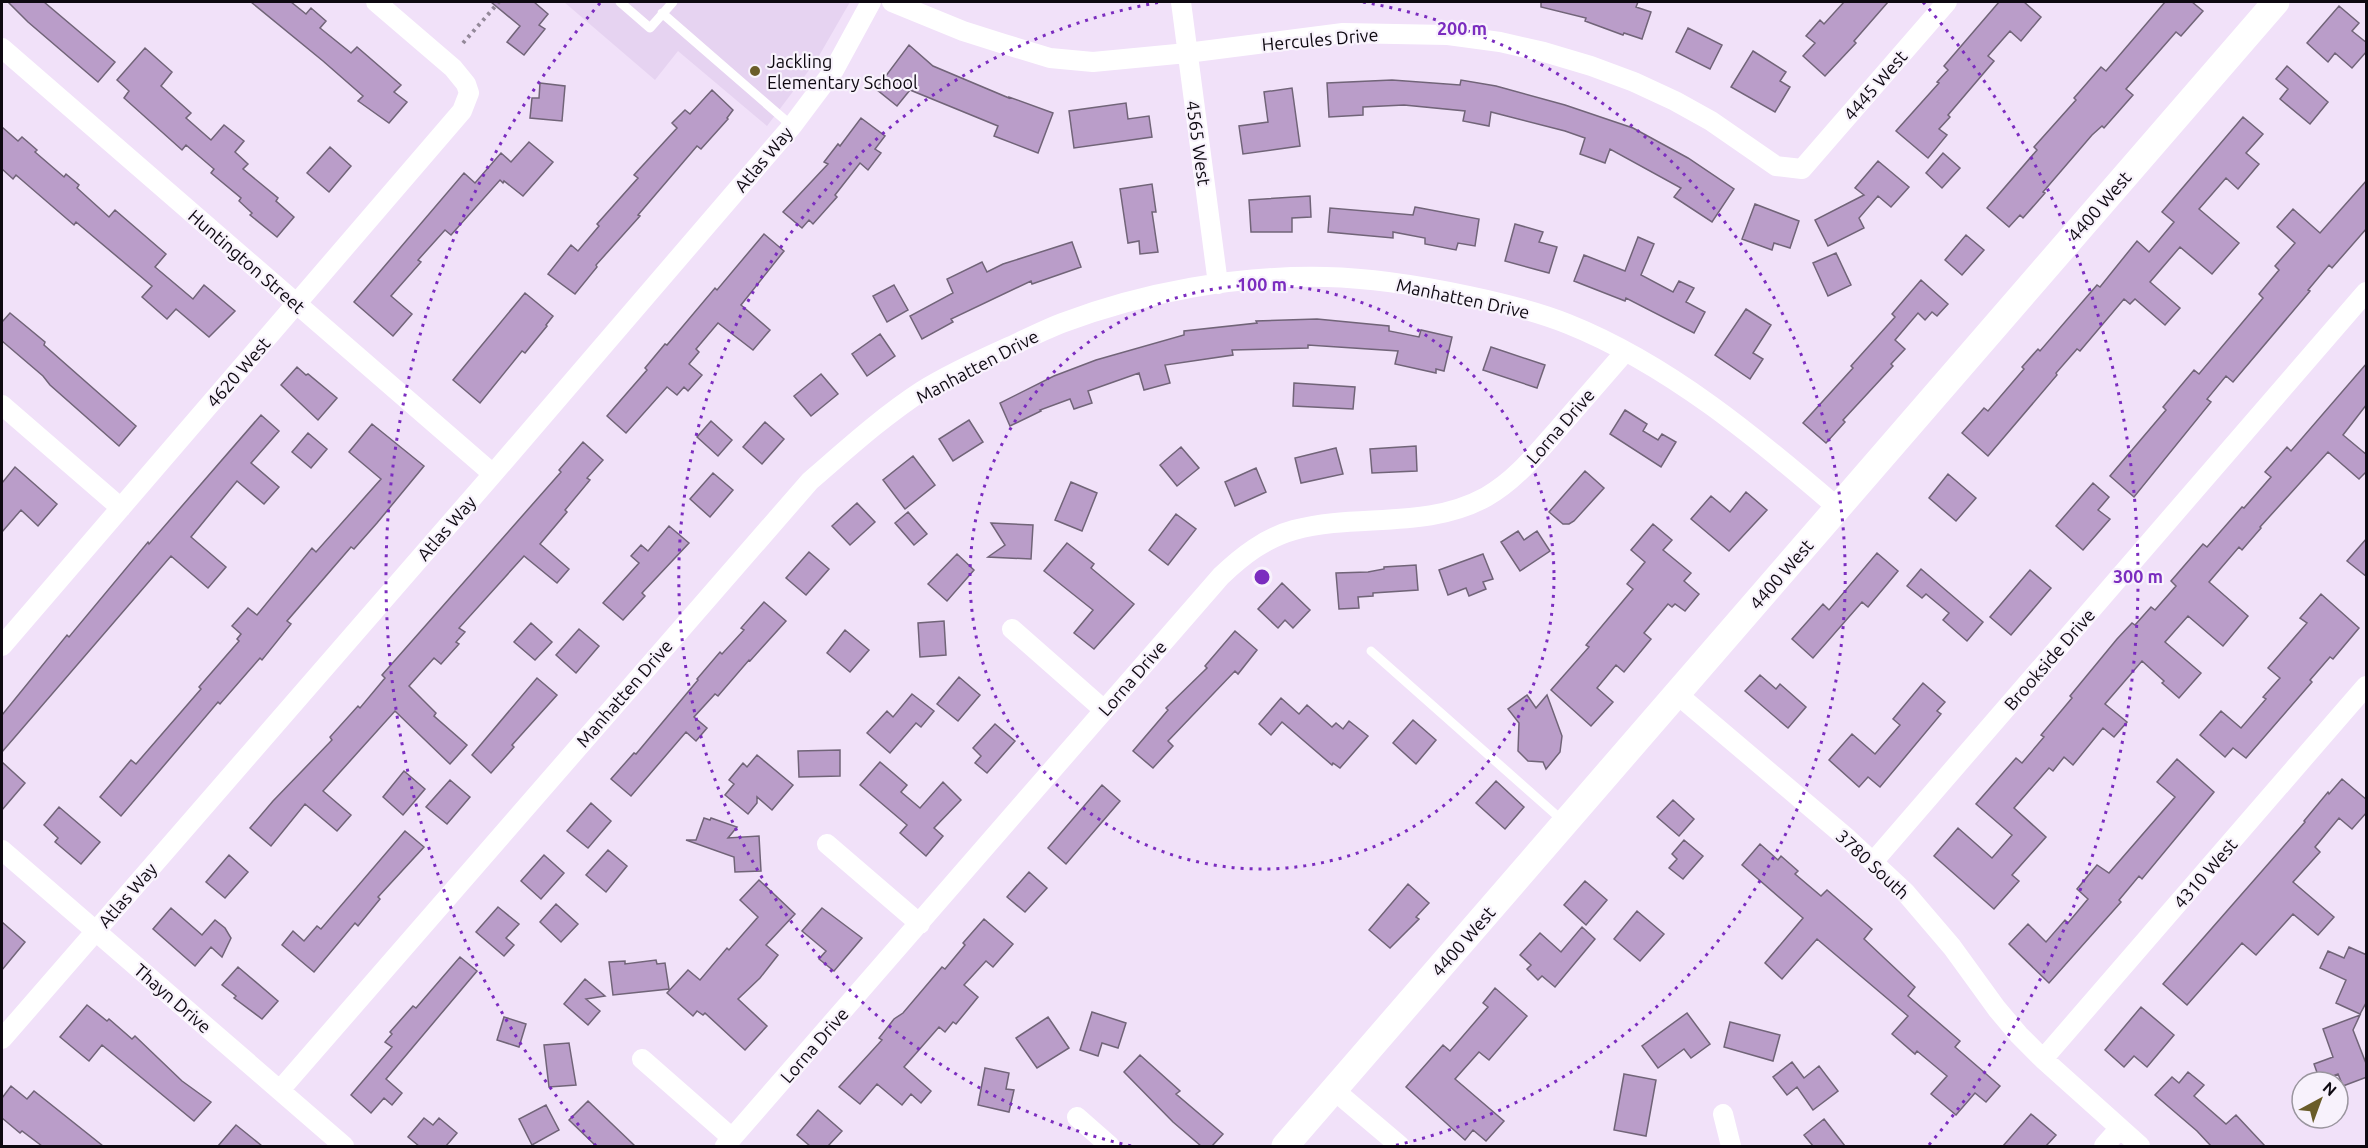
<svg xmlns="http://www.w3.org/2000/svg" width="2368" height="1148" font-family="Ubuntu,sans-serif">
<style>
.built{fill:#e6d3f1}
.building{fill:#ba9dc9;stroke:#716478;stroke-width:1.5}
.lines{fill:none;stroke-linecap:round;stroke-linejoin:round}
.path{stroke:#938899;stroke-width:4;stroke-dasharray:3 4.5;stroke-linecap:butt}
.lane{stroke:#fff;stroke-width:9}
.street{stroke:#fff;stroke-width:20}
.secondary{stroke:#fff;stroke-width:27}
.ring{fill:none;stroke:#7b2cbf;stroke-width:3;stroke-dasharray:3 6}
.poi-dot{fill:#6a5c29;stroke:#f8f2fc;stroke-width:2}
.labels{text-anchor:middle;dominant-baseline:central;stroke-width:4.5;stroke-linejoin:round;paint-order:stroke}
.street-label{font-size:18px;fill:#0e0911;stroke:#f8f2fc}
.poi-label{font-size:18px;fill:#0e0911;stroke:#f8f2fc;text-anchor:start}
.centre{fill:#7b2cbf;stroke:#f8f2fc;stroke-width:3}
.ring-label{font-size:18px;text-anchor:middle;font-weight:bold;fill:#7b2cbf;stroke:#f8f2fc;stroke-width:4.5;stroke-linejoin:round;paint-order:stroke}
</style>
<rect width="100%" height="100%" fill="#f1e1f9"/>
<path class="built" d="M564,2h286l-34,59 -49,65 -89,-75 -23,29z"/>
<path class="building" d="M8,2h36l71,60 -17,20 -70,-60z
M251,2h40l15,12 5,-6 15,13 -6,7 31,25 6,-6 44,38 -7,7 13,10 -18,21 -31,-22 5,-5 -40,-35z
M491,2h43l14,12 -9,11 6,4 -21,26 -17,-13 13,-16z
M1541,2h97l-2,5 15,5 -9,27 -18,-6 -1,2 -38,-14 1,-3 -45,-11z
M1844,2h44l-34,39 2,2 -31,33 -22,-20 12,-13 -9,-7 14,-16 4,4z
M1999,2h25l17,15 -20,24 -11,-10 -22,25 6,5 -46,54 2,2 -11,12 8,6 -19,23 -32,-27 43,-48 -2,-1 11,-12 -4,-4z
M2165,2h27l11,9 -22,25 -5,-4 -50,57 7,6 -29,33 -2,-2 -10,9 -49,57 2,1 -22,25 -3,-3 -11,12 -22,-19 50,-58 -3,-3 42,-47 -2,-2 27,-31 5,4z
M2339,6l20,17 -7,8 15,12v8l-15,17 -17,-15 -7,9 -21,-19z
M1688,28l34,17 -12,24 -34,-17z
M909,45l24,21 76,32v-1l44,16 -15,40 -44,-17 4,-10 -88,-36 -13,16 -21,-17z
M145,48l27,24 -11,14 30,27 -5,5 25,22 13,-15 20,16 -9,11 13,12 -5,5 35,29 -2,3 18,16 -17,20 -27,-22 2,-2 -13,-12 2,-3 -30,-25 3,-4 -28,-24 -4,5 -58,-52 5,-7 -12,-11z
M1753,51l33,21 -6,9 10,6 -15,25 -44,-25z
M2287,66l41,36 -18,22 -30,-25 8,-10 -12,-10z
M1392,80l68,5 1,-5 35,6 69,19 68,23 55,30 46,31 -22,33 -38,-25 7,-9 -71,-39 -5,14 -25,-9 5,-16 -20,-7 -74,-19 -2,14 -26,-5 2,-10 -61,-6 -41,2v8l-34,2 -2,-34z
M540,83l25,3 -3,35 -32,-3 2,-20h7z
M1292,88l8,58 -57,8 -4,-28 29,-4 -4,-30z
M712,90l21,20 -6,8 1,1 -27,30 -4,-3 -59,69 2,1 -44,49 1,2 -22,27 -27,-20 23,-29 7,6 21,-25 -2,-2 41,-46 -4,-3 43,-47 -5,-5 13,-13 5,4z
M1126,103l2,16 21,-3 3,21 -78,11 -5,-37z
M2243,117l20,17 -17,19 13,11 -21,25 -12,-11 -27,31 40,34 -27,31 -32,-27 -30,35 30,26 -15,17 -30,-26 -5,5 -6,-5 -44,52 -3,-2 -21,24 1,2 -69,81 -26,-23 22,-25 4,3 36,-42 -2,-2 16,-18 2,2 57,-66 3,2 37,-46 12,11 25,-30 -12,-10z
M861,118l24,18 -10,13 6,4 -13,17 -8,-7 -25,32 2,2 -24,27 -4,-4 -7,8 -19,-16 45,-48 -4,-2 14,-18 2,2z
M2,127l16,14 4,-4 15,13 -2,2 29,25 2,-3 13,11 -2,3 32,29 6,-7 51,44 -11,13 38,32 11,-14 31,26 -26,26 -33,-28 -9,10 -25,-22 10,-11 -76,-64 -2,3 -58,-50 -3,4 -11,-10z
M529,142l24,20 -30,34 -19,-15 -1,2 -3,-3 -49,55 -6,-5 -27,30 3,2 -30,34 21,18 -19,22 -39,-34 110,-129 11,10 26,-30 10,9z
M330,147l21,19 -22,26 -22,-19z
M1943,153l17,15 -18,20 -16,-15z
M1878,161l31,26 -18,20 -13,-11 -19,22 5,10 -36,18 -13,-26 49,-25 -9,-7z
M2367,180v48l-35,40 -3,-3 -21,25 2,1 -77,91 -7,-6 -19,23 4,3 -77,95 -24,-21 56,-66 -3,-3 31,-37 5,4 64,-76 -4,-4 20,-24 -4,-4 20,-23 -18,-16 16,-18 27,24z
M1152,184l4,28h-4l6,40 -18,2 -1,-13 -11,2 -8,-54z
M1310,196l1,21 -19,1v14h-41l-2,-32z
M1755,204l44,17 -9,27 -16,-5 -2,7 -30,-11z
M1415,207l64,12 -4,27 -17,-3 -2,7 -31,-6v-6l-32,-6v6l-65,-6 2,-24 83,7z
M1515,224l28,8 -4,10 18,5 -8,26 -44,-12z
M764,234l20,17 -43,54 29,25 -17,20 -35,-27 -22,26 3,3 -10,12 13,11 -14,16 -4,-4 -7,8 -10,-8 -41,46 -19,-17 40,-46 -2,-2 20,-24 2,1 48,-57 2,2z
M1966,235l18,15 -22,25 -17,-15z
M1638,237l16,7 -13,31 32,17 6,-11 15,7 -8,14 19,10 -11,21 -68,-35 -1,3 -51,-20 10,-26 41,16z
M1072,242l9,25 -49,17 -1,-3 -80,38 2,3 -31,17 -12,-23 43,-23 -6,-14 35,-17 5,10 16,-8z
M1836,253l15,32 -23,11 -15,-33z
M1921,280l27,24 -11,12 -5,-4 -7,8 -7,-7 -23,27 10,9 -14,15 2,2 -50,54 2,2 -19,21 -23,-20 50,-55 -2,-2 44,-49 -3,-3z
M894,285l14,25 -21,12 -14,-26z
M525,293l28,23 -7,9 1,1 -22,27 -3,-2 -42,52 -27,-23z
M1746,309l25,16 -18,28 10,6 -13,20 -35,-24z
M10,313l35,29 -1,3 92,81 -17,20 -69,-61 -7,-9 -41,-35v-19z
M1317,319l72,7v5l30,6 2,-7 31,7 -8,34 -8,-2v4l-41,-9 3,-13 -90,-6v3l-76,2 1,5 -68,10 5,18 -26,7 -5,-17 -51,18 4,12 -18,6 -4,-10 -30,11 1,1 -31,15 -10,-23 54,-27 42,-16 88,-25v-4l73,-8 -1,-2z
M880,334l15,22 -28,20 -15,-22z
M1491,347l54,18 -8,23 -54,-18z
M2367,363v41l-24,31 24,20v16l-8,8 -31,-27 -68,75 1,1 -19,22 -3,-3 -30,35 39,34 -25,30 -35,-30 -23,26 36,31 -22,25 -17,-15 2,-2 -22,-20 -37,43 22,18 -13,15 -11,-9 -30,37 -9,-8 -11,14 -4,-3 -35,40 32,29 -34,38 7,6 -25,28 -60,-53 24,-28 34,30 20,-23 -36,-31 40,-46 6,5 22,-26 -3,-2 31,-37 -2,-2 47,-57 15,-16 3,2 16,-18 4,3 21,-24 -5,-5 32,-37 4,3 35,-40 2,1 27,-31 -6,-5 22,-25 4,4z
M297,367l9,8 2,-1 29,24 -19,22 -37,-35z
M821,374l17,20 -27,22 -17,-20z
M1294,383l61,4 -2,22 -60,-3z
M1625,410l22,14 -4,7 15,9 4,-6 14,8 -15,25 -51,-33z
M261,415l18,16 -28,32 28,24 -15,17 -27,-23 -46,56 35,30 -18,21 -37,-32 -169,196v-37l65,-80 2,2 79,-95 1,2z
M969,420l14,22 -30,19 -14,-22z
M711,421l21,19 -14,16 -21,-19z
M765,422l19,17 -22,25 -19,-17z
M372,424l52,42 -47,57 -23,26 -3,-2 -64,74 4,3 -29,36 -2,-2 -40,46 -2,-2 -97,114 -21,-19 31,-37 5,4 65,-75 -2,-2 40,-46 -2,-2 4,-5 -9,-8 16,-18 9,7 55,-67 4,4 65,-73 -32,-27z
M308,433l19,16 -16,19 -19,-16z
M583,442l20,18 -16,18 3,2 -25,30 2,2 -27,32 29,25 -12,14 -33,-27 -65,72 6,4 -9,10 3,2 -18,20 -7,-6 -25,28 27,27 -2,3 33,29 -17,19 -55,-53 -72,80 28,24 -14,16 -32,-27 -34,42 -21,-18 23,-27 59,-61 -2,-3 28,-31 2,2 25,-30 -3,-3 179,-203 -2,-2z
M1416,446l1,25 -45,2 -2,-24z
M1181,447l18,21 -22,18 -17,-21z
M1336,448l7,26 -42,9 -6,-25z
M913,456l22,29 -30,24 -22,-29z
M15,467l42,37 -19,22 -17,-16 -19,22v-49z
M1256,468l10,24 -31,14 -10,-24z
M1585,471l19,17 -30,33 -5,3h-6l-14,-12z
M713,473l20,17 -23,27 -20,-18z
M1948,474l28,24 -20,23 -27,-23z
M1071,482l26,11 -15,38 -27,-11z
M2093,483l16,14 -11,13 12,9 -27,31 -27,-24z
M1746,492l21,18 -38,41 -38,-32 20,-23 19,16z
M857,503l18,19 -25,23 -18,-19z
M908,512l19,22 -13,11 -19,-22z
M1176,514l20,15 -28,36 -19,-15z
M991,523l42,2 -2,34 -43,-2 17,-12z
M1653,524l19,16 -9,10 28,23 -7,8 15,13 -14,17 -10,-7 -3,3 -4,-3 -24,29 7,6 -27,33 -8,-7 -19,23 16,14 -22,24 -40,-36 38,-43 -3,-2 47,-56 -6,-5 18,-22 -14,-12z
M669,526l20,17 -47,50 3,3 -22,24 -20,-17 36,-40 -8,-7 10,-11 7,6z
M1518,531l6,9 13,-9 13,20 -30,20 -19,-29z
M2367,538v39l-20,-16z
M1067,543l27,21 -3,4 43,36 -40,45 -20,-16 19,-23 -49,-39z
M809,552l20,17 -23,26 -20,-17z
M1877,553l21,18 -30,36 -6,-5 -49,56 -21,-19 31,-35 6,6z
M957,554l17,16 -27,31 -19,-17z
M1483,554l10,25 -10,3 3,7 -17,7 -3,-8 -18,7 -9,-25z
M1416,565l2,25 -45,3v3l-15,1 1,11 -20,1 -3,-36 32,-1 16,-3v-2z
M1921,569l62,53 -16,19 -24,-21 6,-7 -23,-19 -4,4 -15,-12z
M2030,570l21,18 -40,47 -21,-18z
M1282,583l28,27 -17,18 -8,-8 -7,8 -20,-19z
M2321,594l38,34 -26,31 -3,-2 -20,23 2,2 -66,76 -13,-10 -8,9 -25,-22 21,-24 20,17 25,-29 -3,-2 17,-19 -12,-10 39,-45 -7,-5z
M764,602l22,19 -36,40 -1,-1 -31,36 -3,-2 -21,23 13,11 -11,13 -10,-9 -55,64 -20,-17 23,-26 2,1 62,-74 -1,-1 23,-27 2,2 22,-24 -3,-2z
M944,621l2,34 -26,2 -2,-34z
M531,623l21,19 -17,18 -21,-18z
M579,629l20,17 -23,27 -20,-18z
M845,630l24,20 -19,22 -23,-19z
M1235,631l22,19 -19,24 -3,-3 -67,70 5,5 -20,22 -20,-17 35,-41 -2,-2 41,-40 -2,-2z
M1760,675l16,14 4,-5 26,23 -18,21 -43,-37z
M959,677l21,18 -22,26 -21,-17z
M537,678l20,17 -45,50 2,2 -23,26 -19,-18z
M1923,683l22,19 -8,9 4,3 -61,73 -12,-10 -9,10 -30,-27 23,-26 23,20 25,-29 -7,-6z
M912,694l22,17 -13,16 -5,-4 -26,30 -23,-20 20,-22 6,6z
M1527,695l9,13 11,-13 15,41 -2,16 -14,17 -3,-7 -15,-1 -10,-10 1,-28 -11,-14z
M1281,698l18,16 8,-9 25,22 4,-4 7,6 6,-8 19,15 -28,32 -7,-5 -1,2 -50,-43 -11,13 -12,-11z
M1413,720l23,20 -20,24 -23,-21z
M995,724l20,17 -28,32 -12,-10 6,-7 -8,-8z
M840,750v26l-41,1 -1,-26z
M757,755l36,30 -21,25 -15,-13v6l-9,11 -23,-19 9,-11 -5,-4 14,-17 4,4z
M2177,759l37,33 -72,87 -3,-3 -20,24 2,2 -72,81 -40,-39 19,-20 18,18 19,-22 3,3 20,-24 -11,-10 20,-24 12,8 66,-76 -18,-15z
M2,762l23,21 -23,27z
M880,762l27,23 -6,7 19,16 23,-26 18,18 -27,28 9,8 -17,20 -26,-23 7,-8 -47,-40z
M404,771l21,18 -22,26 -20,-18z
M2342,779l25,21v12l-15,17 -13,-11 -24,29 5,5 -27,30 41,35 -16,18 -25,-21 -37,41 -14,-12 -55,62 -24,-21 142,-162 -1,-1 24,-29 1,2z
M450,780l20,17 -23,27 -21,-17z
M1496,781l28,26 -19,22 -29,-26z
M1102,785l18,16 -54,63 -18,-16z
M1673,800l21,19 -15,17 -22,-19z
M591,803l20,18 -23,27 -21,-17z
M59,807l41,35 -19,22 -26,-22 3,-4 -14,-13z
M704,818l6,2 1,-2 26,9 -9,11 31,-2 2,35 -26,1 -1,-15 -48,-17h10z
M405,831l19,16 -46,50 2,2 -22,27 -3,-3 -41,49 -32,-27 11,-14 11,10 13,-15 4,3z
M1684,840l19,16 -20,23 -14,-11 8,-9 -5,-5z
M1760,844l18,16 3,-4 17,15 -3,3 26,22 6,-6 45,39 -8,10 51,48 -7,9 52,45 -5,6 45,39 -14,16 -11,-9 -19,22 -25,-21 16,-18 -30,-25 -2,3 -23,-20 16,-18 -91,-77 -35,40 -17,-16 38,-45 -61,-53z
M608,850l19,16 -21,26 -20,-17z
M229,855l19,17 -23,26 -19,-16z
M544,855l20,18 -23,26 -20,-18z
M1029,872l18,16 -22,24 -18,-15z
M759,880l36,34 -29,31 12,10 -18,23 -22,21 29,27 -22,24 -40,-37 -2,2 -6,-4 -4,5 -26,-23 21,-23 12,10 27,-32 2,2 29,-33 -18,-17z
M1585,881l22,19 -21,25 -22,-20z
M1408,884l21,19 -13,14 3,2 -29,29 -21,-18z
M556,904l22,20 -17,18 -21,-20z
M498,907l21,17 -13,14 8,7 -10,11 -28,-24z
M171,908l31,27 13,-15 10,8 6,10 -9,19 -11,-10 -16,19 -42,-37z
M822,908l40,30 -28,33 -15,-12 7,-8 -24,-20z
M1637,911l27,23 -24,27 -26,-22z
M984,919l29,25 -20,23 -7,-6 -22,24 14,12 -22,27 -3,-2 -8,10 -6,-5 -35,40 27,24 -10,12 -10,-9 -9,11 -25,-21 -17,20 -21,-17 43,-47 -3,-2 15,-19 9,-6 39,-46 3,2 20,-24 -2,-2z
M2,922l23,20 -23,28z
M1582,927l13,12 -40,48 -13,-11 -4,4 -11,-11 4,-4 -11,-10 20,-22 21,19z
M2349,947l18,8v46l-7,13 -24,-11 10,-23 -26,-12 8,-17 16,7z
M460,957l17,14 -91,108 16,14 -10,12 -8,-7 -13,15 -20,-18 41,-48 -7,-5 7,-8 -2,-2 23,-26 3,2z
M656,960l1,4 8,-1 4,26 -56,6 -4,-33 16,-1v3z
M238,967l40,34 -16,18 -28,-21 2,-2 -14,-11z
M585,979l20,17 -19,3 14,12 -12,14 -24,-21z
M1495,988l32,28 -38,44 -10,-8 -24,27 49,42 -18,20 -13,-11 -8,10 -59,-53 37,-42 7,6 38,-44 -5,-4z
M87,1005l20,16 2,-2 23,20 3,-3 47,45 29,21 -17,19 -92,-76 -13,16 -29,-24z
M2141,1007l33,28 -27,32 -13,-11 -10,11 -19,-17z
M1092,1012l34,11 -8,25 -16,-5 -4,13 -18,-6z
M1687,1013l23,31 -19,14 -7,-9 -26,19 -16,-22z
M2360,1015l-7,15 14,36v11l-24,9 -5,-12 -18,7 -6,-17 19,-7 -10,-28z
M504,1017l22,7 -7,23 -22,-7z
M1048,1017l21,31 -32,20 -21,-30z
M1730,1022l50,13 -7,26 -49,-14z
M569,1043l7,42 -27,2 -5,-42z
M1140,1055l40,36 -4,3 47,40 -11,12h-11l-28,-24 -49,-50z
M1792,1062l12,16 15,-12 19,25 -25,19 -16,-23 -10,8 -14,-18z
M985,1068l24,5 -3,16 8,1 -5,22 -31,-7z
M2188,1072l16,13 -10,11 32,28 10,-9 29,31h-54l-14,-15 -42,-36 17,-18 7,6z
M1624,1074l32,6 -10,56 -32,-6z
M11,1086l16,13 7,-8 69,55h-61l-20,-15 -2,2 -18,-15v-20z
M588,1101l47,45h-39l-27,-26z
M546,1105l13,25 -27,15 -13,-26z
M818,1110l24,21 -14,15h-18l-13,-11z
M2031,1114l25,21 -10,11h-43z
M424,1118l9,7 6,-7 18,15 -11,13h-27l-11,-9z
M1824,1119l21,27h-32l-9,-11z
M236,1125l26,21h-44z"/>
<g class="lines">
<path class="path" d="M463,43l36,-41"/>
<path class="lane" d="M620,2l30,26 23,-26
M662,13l130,113
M1371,651l192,170"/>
<path class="street" d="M892,2l71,29 41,13 46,14 43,4 94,-9 156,-20 105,2 52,7 44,10 47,14 43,16 41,19 36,20 65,45 26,3 145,-167
M1181,2l37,282
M2,48l491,426
M2,405l119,103
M1012,629l92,81
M2,646l460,-535 7,-18 -3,-9 -13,-16 -77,-66
M1677,694l171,145 57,53 47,55 45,62 22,26 24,24 97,87
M827,844l93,80
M2,850l342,296
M1873,862l493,-570
M2,1039l491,-565 299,-348 42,-56 37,-68
M642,1059l90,79
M2043,1059l323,-373
M280,1090l530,-609c36,-31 72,-64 112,-90 27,-17 58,-31 87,-44 17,-8 35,-17 53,-24 82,-31 176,-48 264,-46 48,1 96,9 143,19 33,7 67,15 99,28 100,40 189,114 270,184
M1334,1090l66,56
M1723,1114l8,32
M1077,1117l33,29
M725,1146l496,-570c21,-20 44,-38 73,-46 63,-17 132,0 192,-33 30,-17 51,-44 73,-69 22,-25 44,-51 66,-76
M2104,1146l16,-18"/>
<path class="secondary" d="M1285,1146l991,-1144"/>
</g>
<g class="ring">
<circle cx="1262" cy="577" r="292"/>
<path d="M1131 1146A584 584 0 0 1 1161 2M1363 2A584 584 0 0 1 1393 1146"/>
<path d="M596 1146A876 876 0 0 1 601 2M1923 2A876 876 0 0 1 1928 1146"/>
</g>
<circle class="poi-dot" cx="755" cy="71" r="6"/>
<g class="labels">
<g class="street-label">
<text transform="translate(1320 39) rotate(-5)">Hercules Drive</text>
<text transform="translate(1875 85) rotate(-49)">4445 West</text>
<text transform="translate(1199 143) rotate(82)">4565 West</text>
<text transform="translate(763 159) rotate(-50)">Atlas Way</text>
<text transform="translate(2099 206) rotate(-49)">4400 West</text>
<text transform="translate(247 261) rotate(41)">Huntington Street</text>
<text transform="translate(1463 298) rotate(12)">Manhatten Drive</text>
<text transform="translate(977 366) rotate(-28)">Manhatten Drive</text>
<text transform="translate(238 372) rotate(-49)">4620 West</text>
<text transform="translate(1560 426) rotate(-49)">Lorna Drive</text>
<text transform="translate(446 528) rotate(-49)">Atlas Way</text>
<text transform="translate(1781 574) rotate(-49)">4400 West</text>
<text transform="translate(2049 659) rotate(-49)">Brookside Drive</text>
<text transform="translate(1132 678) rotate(-49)">Lorna Drive</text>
<text transform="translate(624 693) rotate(-49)">Manhatten Drive</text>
<text transform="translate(1873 864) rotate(43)">3780 South</text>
<text transform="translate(2205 873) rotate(-49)">4310 West</text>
<text transform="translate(127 895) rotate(-49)">Atlas Way</text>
<text transform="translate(1463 941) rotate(-49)">4400 West</text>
<text transform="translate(173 998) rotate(41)">Thayn Drive</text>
<text transform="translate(814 1045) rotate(-49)">Lorna Drive</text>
</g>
<g class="poi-label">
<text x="767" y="61">Jackling<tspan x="767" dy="21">Elementary School</tspan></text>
</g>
</g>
<circle cx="1262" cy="577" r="9" class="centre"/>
<g class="ring-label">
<text x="1462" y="35">200 m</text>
<text x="1262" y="291">100 m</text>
<text x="2138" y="583">300 m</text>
</g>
<rect width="2368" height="1148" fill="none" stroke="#0e0911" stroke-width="6"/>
<g transform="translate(2320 1100) rotate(41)"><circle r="28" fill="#f8f2fc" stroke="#9a959e" stroke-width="1.5"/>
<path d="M0-4.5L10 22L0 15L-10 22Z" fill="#6a5c29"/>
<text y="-9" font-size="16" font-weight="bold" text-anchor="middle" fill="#0e0911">N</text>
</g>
</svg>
